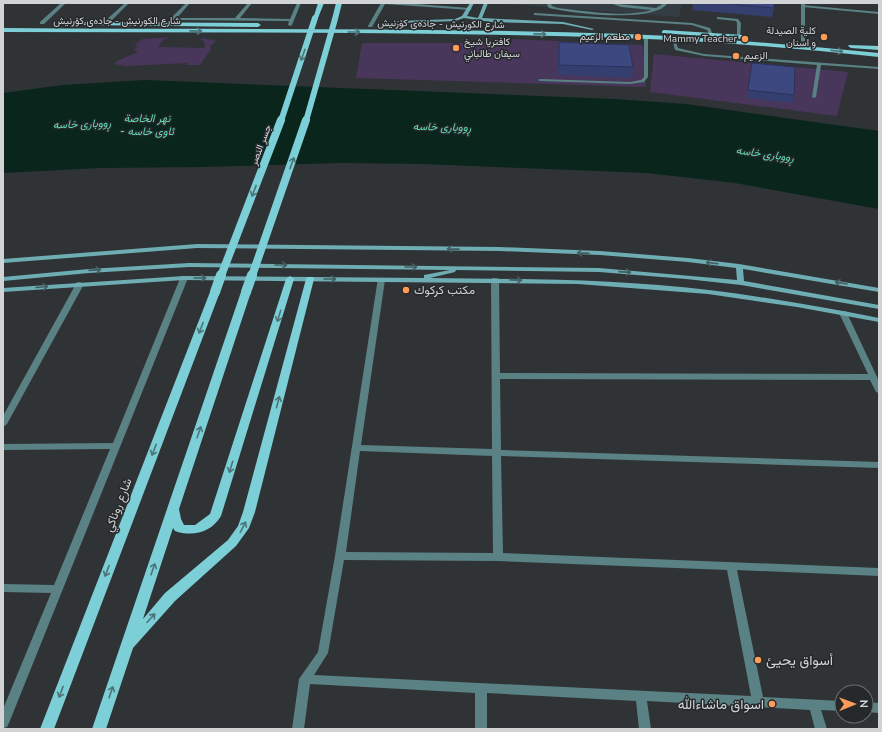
<svg xmlns="http://www.w3.org/2000/svg" width="882" height="732" font-family="'Nunito Sans',Vazirmatn,sans-serif">
<style>
.built{fill:#343d43}
.green{fill:#49365b}
.water{fill:#09251c}
.lines{fill:none;stroke-linecap:round;stroke-linejoin:round}
.lane{fill:#5a8184;fill-rule:evenodd}
.street{fill:#5a8184;fill-rule:evenodd}
.secondary{fill:#6eadb3;fill-rule:evenodd}
.primary{fill:#7ccfd7;fill-rule:evenodd}
.primary-bridge-far2{stroke:#7ccfd7;stroke-width:6}
.primary-bridge-far1{stroke:#7ccfd7;stroke-width:8}
.primary-bridge{stroke:#7ccfd7;stroke-width:10}
.wall{fill:#343e6f}
.building{fill:#3d4881;stroke:#2b325a}
.oneway{stroke:#4d7478}
.oneway2{stroke:#435e61}
.poi-dot{fill:#ff9b59;stroke:#26292b;stroke-width:1.5}
.labels{text-anchor:middle;dominant-baseline:central;stroke-width:3;stroke-linejoin:round;paint-order:stroke}
.far-street-label{font-size:10px;fill:#d1d3d5;stroke:#26292b}
.far-poi-label{font-size:10px;fill:#d1d3d5;stroke:#26292b;text-anchor:end}
.far-water-label{font-size:11px;font-style:italic;fill:#60dbb2;stroke:#26292b}
.poi-label{font-size:12px;fill:#d1d3d5;stroke:#26292b;text-anchor:start}
.street-label{font-size:12px;fill:#d1d3d5;stroke:#26292b}
.near-poi-label{font-size:14px;fill:#d1d3d5;stroke:#26292b;text-anchor:start}
</style>
<rect width="100%" height="100%" fill="#2f3335"/>
<path class="built" d="M496,3h186l-3,14z"/>
<path class="green" d="M170,37l-7,3 -5,7 47,1 -1,-6 -3,-2 1,-2 15,3 -7,5 1,3 -11,16h-15l3,-2 -63,3 -11,-2 3,-3 21,-9 -4,-2 4,-4 -4,-1 9,-6z
M512,39l131,6 3,42 -290,-9 6,-35h150z
M654,54l194,18 -11,44 -187,-24z"/>
<path class="water" d="M144,80l471,19 71,5 193,27v78l-144,-26 -88,-10 -101,-4 -122,-5 -83,-1 -140,4 -101,1 -97,5v-80l60,-8z"/>
<g class="lines">
<path class="lane" d="M549,3h4l-2,2 1,1 6,2c29,3 66,10 94,2l-31,-3 -11,-4 46,5 8,-5h4c-3,3 -6,6 -10,7 -25,10 -83,4 -109,-2l-2,-3z
M802,5l77,7v2l-76,-7 -2,-1z
M535,13l157,10 18,5 3,7 -3,1 -3,-6 -15,-5 -158,-10v-2z
M718,17l20,2 3,4 -1,15 -3,-1v-14l-1,-2 -19,-2v-2z
M646,37l2,1v39l-4,5 -14,2 -90,-3 -2,-1 2,-1 90,3 11,-2 3,-3v-39z
M672,38l3,1 3,9 26,6 175,13v2l-58,-4 -5,32 -2,1 -2,-1 5,-32 -113,-9 -29,-6z"/>
<path class="street" d="M3,3h3l-3,2z
M61,3h5l-22,21h-4v-2z
M125,3h4l-21,21h-4v-2z
M186,3h4l-13,15h58l13,-15h4l-12,15 50,1 7,-16h4l-9,22 -2,1 -2,-1 1,-4 -114,-1 -1,2h-4l1,-4z
M381,3h23l66,5 2,1 -2,1 -85,-6 -13,23h-4v-1z
M801,3h4v38l-2,1 -2,-1z
M181,276h6l1,2 -179,445 -2,4 -4,1v-19l48,-116 -48,-1v-8l51,1 56,-136 -107,1v-6l110,-1z
M378,278h6l1,2 -24,165 131,4 -1,-169 1,-2h6l1,2 1,93 368,1 -29,-61 4,-2h3l33,70v12l-3,-1 -6,-12 -370,-1 1,71 378,12v6l-378,-12 2,97 376,15v8l-142,-6 26,127 79,4v10l-21,-1 6,19h-12l-5,-19 -163,-9 4,28h-12l-3,-28 -149,-8v36h-12v-36l-165,-9 -6,45h-12l7,-50 19,-27 17,-96zM360,451l132,5 1,97 -147,-1zM344,560l154,1 229,9 24,126 -437,-21 14,-22z
M77,282h3l4,2 -77,140 -4,3v-11z
M866,702l13,1v10l-13,-1z"/>
<path class="secondary" d="M470,3h4l-7,13 11,2 6,-15h4l-6,15 81,4 31,7 -2,1 -29,-6 -72,-2 -27,-4 -9,3 -55,2 -17,4 -2,-1 19,-5 55,-2 7,-3z
M197,244l303,3 100,4 88,7 51,6 140,24v4l-136,-23 1,12 135,24v4l-138,-24 -55,-6 -87,-7 -143,-2 -1,2 -25,6c93,1 186,1 279,12 57,7 113,17 170,28v4l-82,-15 -89,-13 -130,-10 -394,-4 -181,12v-4l181,-12 240,2v-3l26,-5 -261,-3 -100,6 -86,8v-4l86,-8 100,-6 410,5 138,12 -1,-12 -48,-6 -88,-7 -100,-4 -303,-3 -194,15v-4z"/>
<path class="primary" d="M318,3h6l-6,15 -5,1z
M336,3h6l-4,16 -3,2 -3,-2z
M82,22l176,1 3,2 -3,2 -174,-2 -2,-1z
M3,28c207,2 414,-1 621,6 85,3 170,11 255,19v4c-85,-9 -170,-16 -255,-19 -207,-7 -414,-5 -621,-6z
M664,30l79,5 3,2 -3,2 -81,-6v-2z
M849,45l30,1v4l-28,-2 -3,-2z
M290,276l4,3 -73,237c-10,17 -29,21 -46,15l-2,-3 -30,91 22,-26 63,-53 10,-14 5,-14 63,-233 1,-2h6l1,2 -59,233 -6,16 -13,18 -61,55 -42,47 -27,81h-14l149,-437 5,-3 5,3 -72,217 2,10 3,6h11l15,-11 76,-235z
M215,289l5,3 -166,437h-14l170,-437z"/>
<path class="primary-bridge-far2" d="M281,121l34,-103
M306,121l29,-102"/>
<path class="primary-bridge-far1" d="M221,276l60,-156
M252,276l54,-156"/>
<path class="primary-bridge" d="M215,292l6,-17
M246,292l6,-17"/>
</g>
<path class="wall" d="M693,3h81v5l-2,9 -80,-7z
M559,42l74,25 -2,11 -73,-3v-23z
M752,63l42,32 -2,8 -45,-5z"/>
<path class="building" d="M721,3h53v5z
M559,42l70,3 4,22 -74,-2z
M752,63l43,4 -1,28 -46,-5z"/>
<defs><path id="oneway-shaft" d="M-6 0H5M1.5-3L5.5 0L1.5 3" fill="none" stroke-width="1.6" stroke-linecap="round" stroke-linejoin="round"/></defs>
<g class="oneway">
<use href="#oneway-shaft" transform="translate(196 31) rotate(1)"/>
<use href="#oneway-shaft" transform="translate(354 32)"/>
<use href="#oneway-shaft" transform="translate(540 34) rotate(1)"/>
<use href="#oneway-shaft" transform="translate(837 51) rotate(6)"/>
<use href="#oneway-shaft" transform="translate(303 55) rotate(109)"/>
<use href="#oneway-shaft" transform="translate(292 163) rotate(-70)"/>
<use href="#oneway-shaft" transform="translate(254 191) rotate(111)"/>
<use href="#oneway-shaft" transform="translate(279 316) rotate(107)"/>
<use href="#oneway-shaft" transform="translate(201 328) rotate(111)"/>
<use href="#oneway-shaft" transform="translate(278 402) rotate(-75)"/>
<use href="#oneway-shaft" transform="translate(199 432) rotate(-71)"/>
<use href="#oneway-shaft" transform="translate(154 450) rotate(111)"/>
<use href="#oneway-shaft" transform="translate(231 467) rotate(107)"/>
<use href="#oneway-shaft" transform="translate(243 527) rotate(-63)"/>
<use href="#oneway-shaft" transform="translate(153 569) rotate(-71)"/>
<use href="#oneway-shaft" transform="translate(107 571) rotate(111)"/>
<use href="#oneway-shaft" transform="translate(151 618) rotate(-48)"/>
<use href="#oneway-shaft" transform="translate(61 692) rotate(111)"/>
<use href="#oneway-shaft" transform="translate(111 692) rotate(-71)"/>
</g>
<g class="oneway2">
<use href="#oneway-shaft" transform="translate(453 249) rotate(-179)"/>
<use href="#oneway-shaft" transform="translate(583 253) rotate(-178)"/>
<use href="#oneway-shaft" transform="translate(712 263) rotate(-173)"/>
<use href="#oneway-shaft" transform="translate(281 265)"/>
<use href="#oneway-shaft" transform="translate(411 267)"/>
<use href="#oneway-shaft" transform="translate(95 270) rotate(-4)"/>
<use href="#oneway-shaft" transform="translate(625 272) rotate(4)"/>
<use href="#oneway-shaft" transform="translate(200 278)"/>
<use href="#oneway-shaft" transform="translate(330 279)"/>
<use href="#oneway-shaft" transform="translate(516 280) rotate(1)"/>
<use href="#oneway-shaft" transform="translate(841 283) rotate(-170)"/>
<use href="#oneway-shaft" transform="translate(42 287) rotate(-5)"/>
</g>
<g class="poi-dot">
<circle cx="638" cy="37" r="4"/>
<circle cx="824" cy="37" r="4"/>
<circle cx="745" cy="39" r="4"/>
<circle cx="456" cy="48" r="4"/>
<circle cx="736" cy="56" r="4"/>
<circle cx="406" cy="290" r="4"/>
<circle cx="758" cy="660" r="4"/>
<circle cx="772" cy="704" r="4"/>
</g>
<g class="labels">
<g class="far-street-label">
<text x="117" y="21">شارع الكورنيش - جادەی کۆرنیش</text>
<text transform="translate(441 24) rotate(1)">شارع الكورنيش - جادەی کۆرنیش</text>
<text transform="translate(261 145) rotate(-69)">جسر النصر</text>
</g>
<g class="far-poi-label">
<text x="816" y="31">كلية الصيدلة<tspan x="816" dy="12">و اسنان</tspan></text>
<text x="630" y="37">مطعم الزعيم</text>
<text x="737" y="39">Mammy Teacher</text>
<text x="464" y="42" text-anchor="start">كافتريا شيخ<tspan x="464" dy="12">سيفان طالباني</tspan></text>
<text x="744" y="56" text-anchor="start">الزعيم</text>
</g>
<g class="far-water-label">
<text x="147" y="118">نهر الخاصة<tspan x="147" dy="13">- ئاوی خاسە</tspan></text>
<text transform="translate(82 124) rotate(-2)">ڕووباری خاسە</text>
<text transform="translate(442 127) rotate(1)">ڕووباری خاسە</text>
<text transform="translate(765 154) rotate(8)">ڕووباری خاسە</text>
</g>
<g class="poi-label">
<text x="414" y="290">مكتب كركوك</text>
</g>
<g class="street-label">
<text transform="translate(118 505) rotate(-69)">شارع روناكي</text>
</g>
<g class="near-poi-label">
<text x="766" y="660">أسواق يحيئ</text>
<text x="764" y="704" text-anchor="end">اسواق ماشاءالله</text>
</g>
</g>
<rect width="882" height="732" fill="none" stroke="#d1d3d5" stroke-width="8"/>
<g transform="translate(854 704) rotate(89)"><circle r="19" fill="#26292b" stroke="#6a6d6f"/>
<path d="M0-3L7 15L0 10L-7 15Z" fill="#ff9b59"/>
<text y="-6" font-size="11" font-weight="bold" text-anchor="middle" fill="#d1d3d5">N</text>
</g>
</svg>
